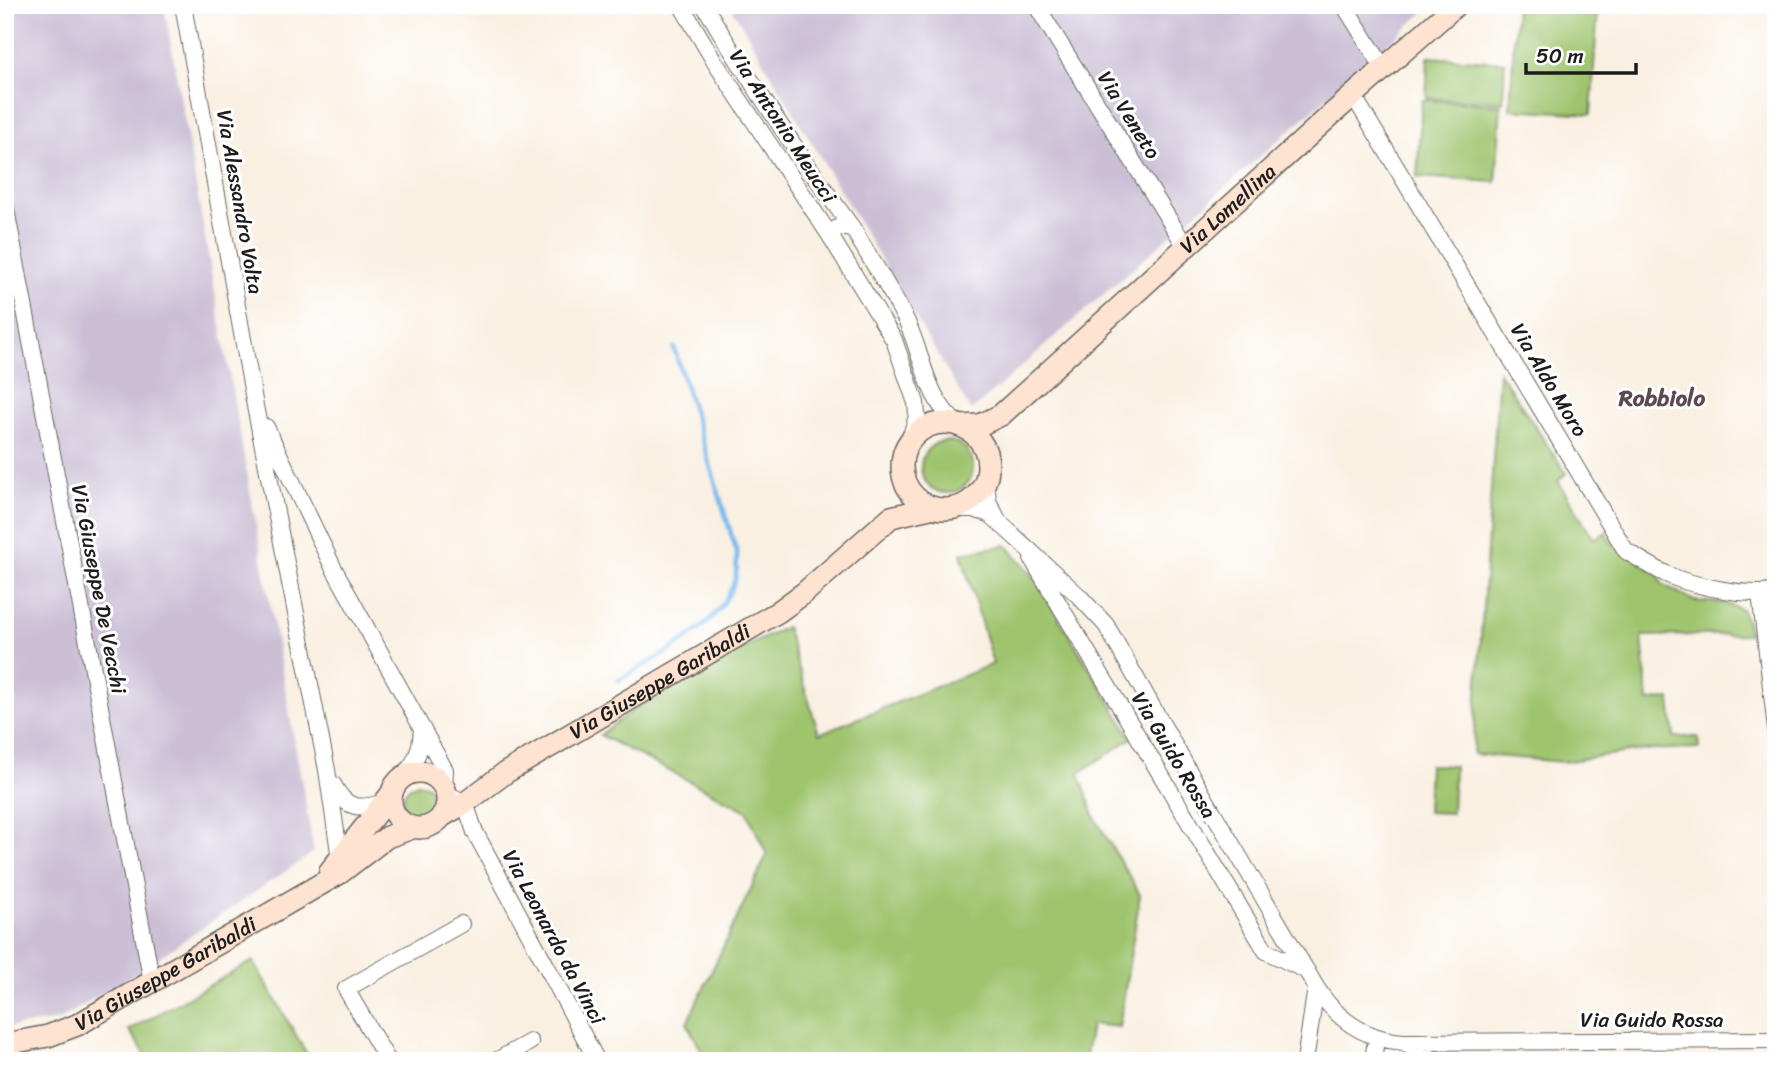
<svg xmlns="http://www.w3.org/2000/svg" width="1781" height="1066" font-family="Sriracha,sans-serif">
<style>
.industrial{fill:#cbbfd5}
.green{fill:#9fc46e;stroke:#5e7045;stroke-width:2}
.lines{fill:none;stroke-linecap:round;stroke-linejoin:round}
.stream{stroke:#77baed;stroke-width:4.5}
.minor-casing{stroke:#696661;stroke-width:18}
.secondary-casing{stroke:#696661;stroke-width:24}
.minor{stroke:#fff;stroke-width:16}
.secondary{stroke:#fee3d1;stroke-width:21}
.labels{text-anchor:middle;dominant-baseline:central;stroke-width:6;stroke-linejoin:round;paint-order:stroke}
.street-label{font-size:21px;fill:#1c1c1c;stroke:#fff}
.neighbourhood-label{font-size:23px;font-weight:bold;fill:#5b494f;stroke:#fff}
</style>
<rect width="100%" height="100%" fill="#fff"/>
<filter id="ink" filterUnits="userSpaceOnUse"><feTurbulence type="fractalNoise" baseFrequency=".0143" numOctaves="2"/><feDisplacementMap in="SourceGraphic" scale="14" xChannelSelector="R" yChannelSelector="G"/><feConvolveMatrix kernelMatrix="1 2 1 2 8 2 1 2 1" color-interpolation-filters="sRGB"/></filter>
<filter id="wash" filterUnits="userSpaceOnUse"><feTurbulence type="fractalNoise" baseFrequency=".00686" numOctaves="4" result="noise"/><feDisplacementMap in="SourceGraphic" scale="28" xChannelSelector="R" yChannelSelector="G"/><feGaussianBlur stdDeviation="1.57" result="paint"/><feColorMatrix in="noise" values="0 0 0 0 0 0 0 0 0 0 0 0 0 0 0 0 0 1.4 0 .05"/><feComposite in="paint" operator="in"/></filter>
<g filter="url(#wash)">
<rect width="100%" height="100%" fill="#f9f0e2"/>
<path class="industrial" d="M5,5h159l150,847 -181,123 -74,45 -54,8z
M730,5h702l-461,406z"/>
<path class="green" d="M1516,5h82l-7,109 -81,-5z
M1428,57l77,5 -2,40 -77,-4z
M1422,100l79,5 -5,77 -79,-5z
M1499,372l67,101 -8,8 36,58 12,-7 4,9 48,34 4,9 32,17 30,2 17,6 6,13 2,12 -107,2 6,65 22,-2 4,38h24l1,11 -58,2 -78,12 -90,-8z
M921 467a26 26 0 1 1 52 0a26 26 0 1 1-52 0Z
M1006,545l24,26 102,167 -53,35 16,45 45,77 -21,132 -28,-3 -6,37h-378l-20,-38 80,-168 -20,-44 -147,-76c55,-45 122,-76 186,-108l33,107 174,-70 -32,-111z
M1429,765l25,1 -2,47 -25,-1z
M403 801a17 17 0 1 1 34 0a17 17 0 1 1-34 0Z
M253,961l58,100h-161l-21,-31z"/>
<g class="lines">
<path class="stream" d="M619,680c43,-26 98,-49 116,-100 2,-8 2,-19 2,-27l-63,-205"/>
</g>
</g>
<g filter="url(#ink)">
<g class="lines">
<g class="minor-casing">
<path id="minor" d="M183,5l72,401 72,364 13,89
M681,5l35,59 113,170
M704,5c46,77 96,152 149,224
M1036,5l150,242
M1344,5l40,64
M1353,95l273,456c12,7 25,15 38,22 24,12 85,25 112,18
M5,204l147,778
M266,427l67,140 112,203 -1,16
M910,439l7,-23 -1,-13 -22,-63 -65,-106 10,-7 14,2c18,31 38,61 54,93 17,37 19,78 53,104
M985,483l4,20 9,17
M956,509h17l17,5 88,81 28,30 81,143 129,219c20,32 49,52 87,55l373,-2
M1032,559l234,392 41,20
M1760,593l16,136
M404,776c13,-16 17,-27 18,-48
M333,784c13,26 26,26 52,18
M447,794l18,9 10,29 122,229
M1405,1043l31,18
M388,1061l-42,-72 115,-65
M496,1061l34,-19
M1305,1061l11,-74
M1373,1061l3,-23"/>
</g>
<g class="secondary-casing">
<g id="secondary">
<circle cx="945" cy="466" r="43"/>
<path id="s1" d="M960,426l20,-1 21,-10 331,-301 124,-109"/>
<circle cx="419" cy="800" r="28"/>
<path id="s2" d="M444,815l21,-12 40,-30 273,-161 26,-19 87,-76 39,-9"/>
<path d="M330,871l62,-78"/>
<path id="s3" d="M5,1044l43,-8 29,-11 263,-152 47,-36 25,-9"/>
</g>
</g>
<use href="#minor" class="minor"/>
<use href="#secondary" class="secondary"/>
</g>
</g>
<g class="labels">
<g class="street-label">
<text transform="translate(1129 115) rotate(58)">Via Veneto</text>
<text transform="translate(783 126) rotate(57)">Via Antonio Meucci</text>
<text transform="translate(240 202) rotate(80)">Via Alessandro Volta</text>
<text stroke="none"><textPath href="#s1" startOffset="350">Via Lomellina</textPath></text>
<text transform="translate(1549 380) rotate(59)">Via Aldo Moro</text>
<text transform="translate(99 589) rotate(79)">Via Giuseppe De Vecchi</text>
<text stroke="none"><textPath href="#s2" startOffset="254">Via Giuseppe Garibaldi</textPath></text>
<text transform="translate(1174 755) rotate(59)">Via Guido Rossa</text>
<text transform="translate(554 937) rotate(62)">Via Leonardo da Vinci</text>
<text stroke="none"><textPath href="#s3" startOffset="177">Via Giuseppe Garibaldi</textPath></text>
<text x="1652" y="1020">Via Guido Rossa</text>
</g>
<g class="neighbourhood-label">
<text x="1662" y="398">Robbiolo</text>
</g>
</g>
<rect width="1781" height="1066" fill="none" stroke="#fff" stroke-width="28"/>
<path d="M1526 63v10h110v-10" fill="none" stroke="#1c1c1c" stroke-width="3.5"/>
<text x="1536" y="63" font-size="21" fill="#1c1c1c" stroke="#ffffff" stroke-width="5" paint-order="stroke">50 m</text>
</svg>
